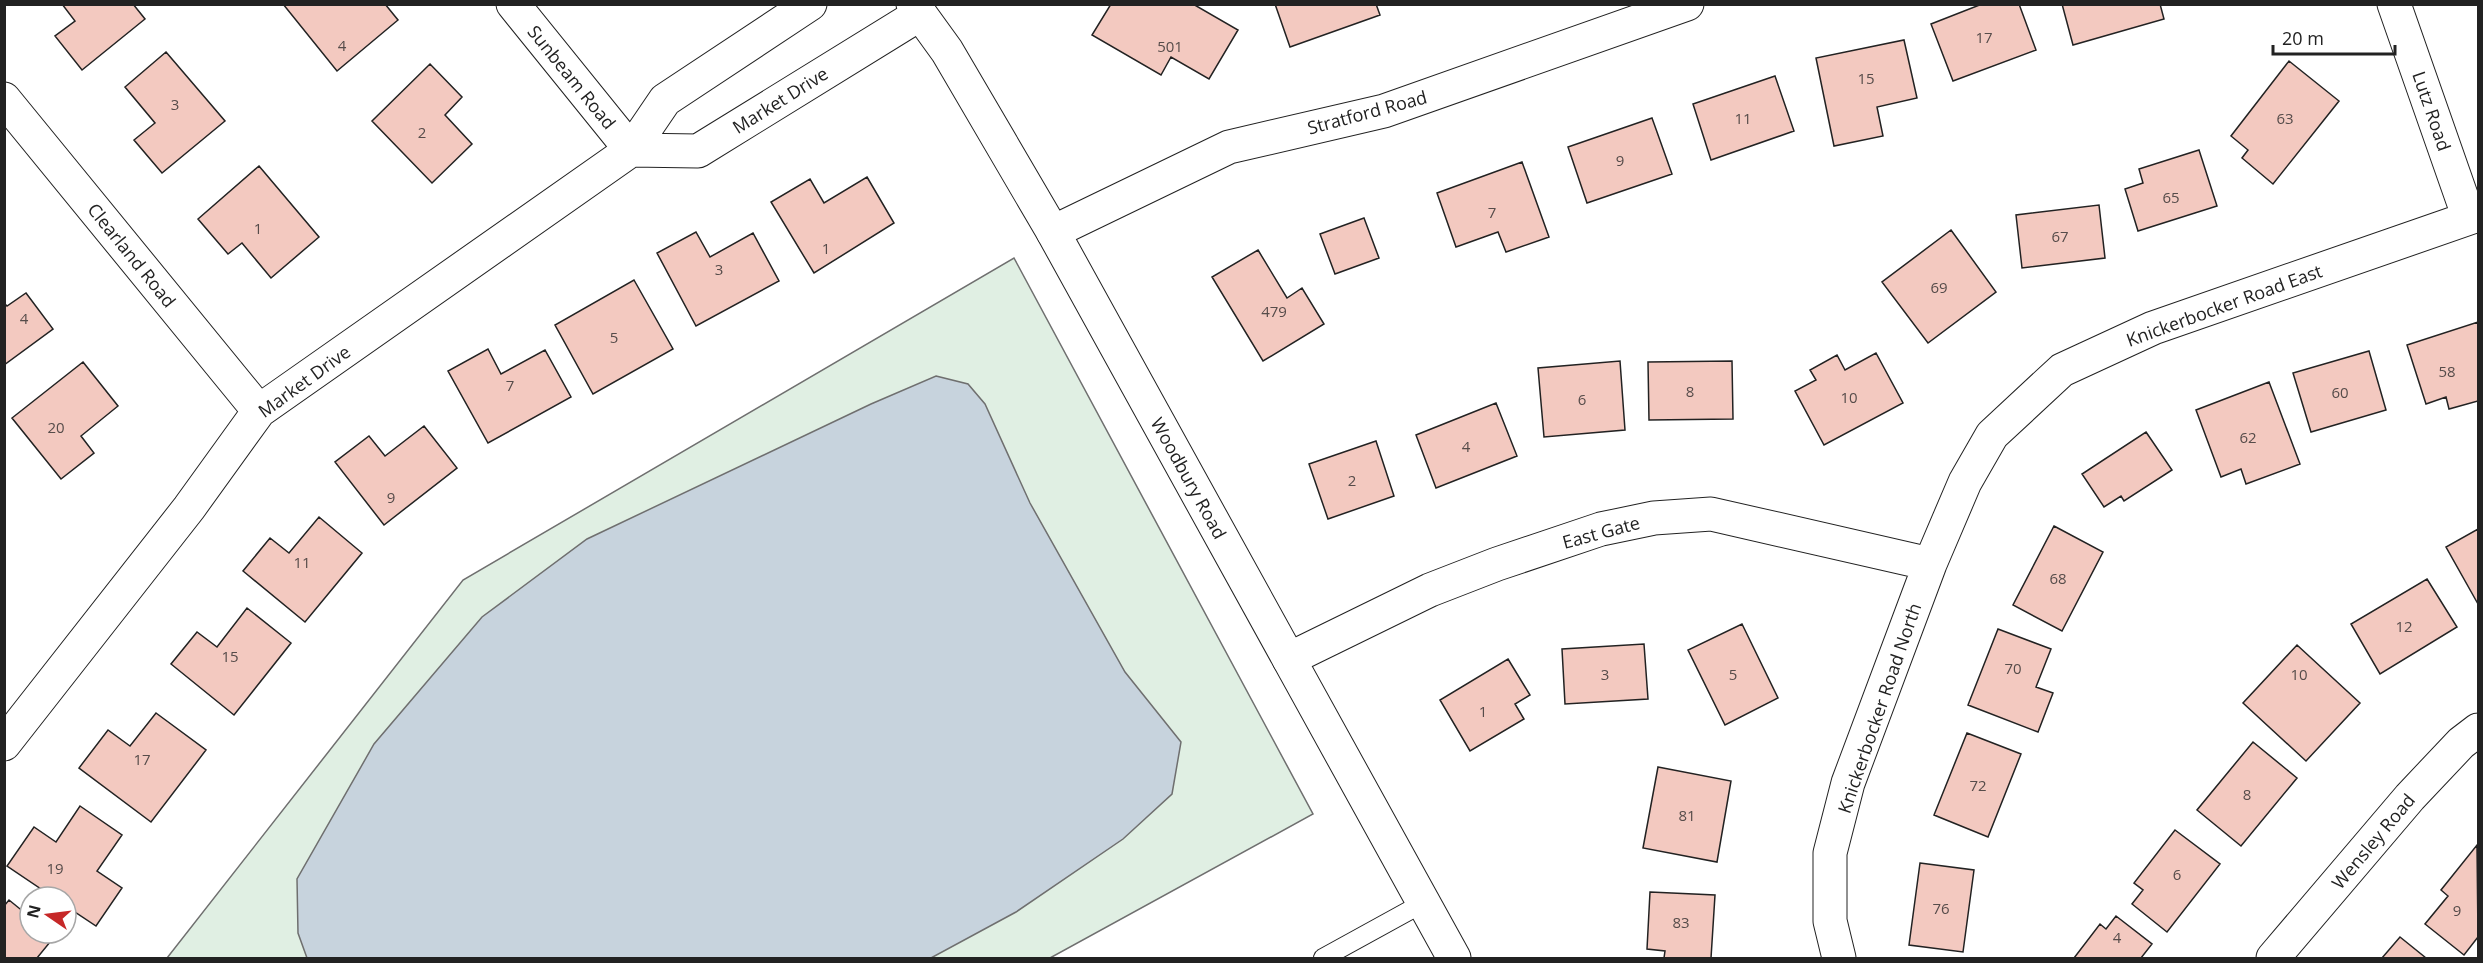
<svg xmlns="http://www.w3.org/2000/svg" width="2483" height="963" font-family="'Open Sans',sans-serif">
<style>
.green{fill:#e0efe3;stroke:#6f6f6f;stroke-width:1.5}
.water{fill:#c7d3dd;stroke:#6f6f6f;stroke-width:1.5}
.building{fill:#f3c9c0;stroke:#222;stroke-width:1.5}
.lines{fill:none;stroke-linecap:round;stroke-linejoin:round}
.service-casing{stroke:#222;stroke-width:20}
.minor-casing{stroke:#222;stroke-width:35}
.secondary-casing{stroke:#222;stroke-width:35}
.service{stroke:#fff;stroke-width:18}
.minor{stroke:#fff;stroke-width:33}
.secondary{stroke:#fff;stroke-width:33}
.labels{text-anchor:middle;dominant-baseline:central;stroke-width:4.5;stroke-linejoin:round;paint-order:stroke}
.number-label{font-size:15px;fill:#564c4a}
.street-label{font-size:18px;fill:#222;stroke:#fff}
</style>
<rect width="100%" height="100%" fill="#fff"/>
<path class="green" d="M1014,258l299,556 -263,144h-883l296,-378z"/>
<path class="water" d="M936,376l32,8 17,20 45,99 95,169 56,70 -9,52 -49,45 -107,73 -85,46h-624l-9,-25 -1,-54 77,-135 108,-127 105,-78 284,-135z"/>
<path class="building" d="M62,4h71l12,15 -63,51 -27,-34 20,-15z
M283,4h102l13,16 -61,51z
M1111,4h82l45,26 -29,49 -38,-22 -10,18 -69,-40z
M1275,4h101l4,11 -90,32z
M1982,4h37l17,46 -83,31 -22,-57z
M2062,4h98l4,15 -91,26z
M1904,40l13,58 -40,9 6,29 -49,10 -18,-88z
M166,52l59,69 -63,52 -28,-33 21,-17 -30,-36z
M2289,61l50,40 -66,83 -31,-26 6,-8 -17,-14z
M430,64l32,33 -17,18 27,29 -40,39 -60,-62z
M1775,76l19,55 -83,29 -18,-56z
M1652,118l20,56 -85,29 -19,-56z
M2199,150l18,56 -79,25 -13,-42 18,-6 -4,-14z
M1522,162l27,75 -43,15 -8,-20 -42,15 -19,-54z
M259,166l60,71 -48,41 -29,-35 -14,11 -30,-35z
M867,177l27,46 -80,50 -43,-71 39,-23 14,24z
M2099,205l6,53 -83,10 -6,-53z
M1364,218l15,40 -44,16 -15,-40z
M1951,230l45,62 -68,51 -46,-61z
M696,232l14,25 43,-24 26,48 -83,45 -39,-73z
M1258,250l29,48 15,-10 22,36 -61,37 -51,-84z
M634,280l39,69 -80,45 -38,-69z
M26,293l27,36 -49,36v-62l3,3z
M2478,322v79l-29,8 -3,-12 -20,7 -19,-59z
M488,349l13,25 44,-24 26,47 -83,46 -40,-72z
M2369,351l17,59 -75,22 -18,-59z
M1876,353l27,50 -79,42 -29,-54 21,-11 -6,-10 27,-15 8,15z
M1620,361l5,69 -81,7 -6,-69z
M1732,361l1,58 -84,1 -1,-58z
M83,362l35,44 -37,30 13,17 -33,26 -49,-61z
M2269,382l31,82 -54,20 -5,-15 -20,8 -25,-67z
M1496,403l21,53 -81,32 -20,-53z
M424,426l33,42 -73,57 -49,-63 34,-26 16,20z
M2146,432l26,38 -48,31 -3,-5 -17,11 -22,-33z
M1376,441l18,55 -66,23 -19,-55z
M319,517l43,36 -57,69 -62,-51 27,-33 19,15z
M2054,526l49,26 -41,79 -49,-26z
M2478,529v75l-32,-57z
M2427,579l30,48 -77,47 -29,-50z
M247,608l44,35 -57,72 -63,-51 26,-32 20,15z
M1742,624l36,74 -53,27 -37,-75z
M1998,629l53,20 -15,38 17,6 -15,39 -70,-27z
M1644,644l4,55 -83,5 -3,-55z
M2297,645l63,58 -54,58 -63,-58z
M1508,659l22,36 -15,9 9,15 -54,32 -30,-51z
M156,713l50,37 -55,72 -72,-54 29,-38 22,16z
M1967,733l54,21 -33,83 -54,-22z
M2253,742l44,36 -56,68 -44,-36z
M1658,767l73,14 -14,81 -74,-14z
M80,806l42,29 -25,36 25,17 -26,38 -30,-20v-9h-13l-46,-31 27,-39 22,15z
M2175,830l45,34 -53,68 -35,-28 11,-14 -9,-7z
M2477,845l1,92 -14,18 -39,-31 23,-28 -7,-6z
M1920,863l54,7 -11,82 -54,-7z
M1650,892l65,3 -4,63h-47l1,-7 -18,-2z
M9,900l21,17v16h21l4,3 -18,22h-33v-52z
M2116,916l36,28 -11,14h-67l26,-34 6,5z
M2400,937l26,21h-44z"/>
<g class="lines">
<g class="service-casing">
<path id="service" d="M1323,958l100,-55"/>
</g>
<g class="minor-casing">
<path id="minor" d="M513,4l118,146 67,1 222,-137
M2394,4l75,214
M4,99l255,312
M1053,232l176,-85 155,-36 303,-107
M1289,659l141,-69 67,-26 104,-35 53,-11 57,-4 219,50
M4,744l185,-236 70,-97 372,-261 34,-50 145,-96
M1839,958l-9,-37v-68l18,-70 82,-219 35,-82 27,-47 70,-65 91,-42 325,-113
M2273,958l137,-161 51,-54 17,-13"/>
</g>
<g class="secondary-casing">
<path id="secondary" d="M913,4l34,47 106,181 401,726"/>
</g>
<use href="#service" class="service"/>
<use href="#minor" class="minor"/>
<use href="#secondary" class="secondary"/>
</g>
<g class="labels">
<g class="number-label">
<text x="1984" y="37">17</text>
<text x="342" y="45">4</text>
<text x="1170" y="46">501</text>
<text x="1866" y="78">15</text>
<text x="175" y="104">3</text>
<text x="1743" y="118">11</text>
<text x="2285" y="118">63</text>
<text x="422" y="132">2</text>
<text x="1620" y="160">9</text>
<text x="2171" y="197">65</text>
<text x="1492" y="212">7</text>
<text x="258" y="228">1</text>
<text x="2060" y="236">67</text>
<text x="826" y="248">1</text>
<text x="719" y="269">3</text>
<text x="1939" y="287">69</text>
<text x="1274" y="311">479</text>
<text x="24" y="318">4</text>
<text x="614" y="337">5</text>
<text x="2447" y="371">58</text>
<text x="510" y="385">7</text>
<text x="1690" y="391">8</text>
<text x="2340" y="392">60</text>
<text x="1849" y="397">10</text>
<text x="1582" y="399">6</text>
<text x="56" y="427">20</text>
<text x="2248" y="437">62</text>
<text x="1466" y="446">4</text>
<text x="1352" y="480">2</text>
<text x="391" y="497">9</text>
<text x="302" y="562">11</text>
<text x="2058" y="578">68</text>
<text x="2404" y="626">12</text>
<text x="230" y="656">15</text>
<text x="2013" y="668">70</text>
<text x="1605" y="674">3</text>
<text x="1733" y="674">5</text>
<text x="2299" y="674">10</text>
<text x="1483" y="711">1</text>
<text x="142" y="759">17</text>
<text x="1978" y="785">72</text>
<text x="2247" y="794">8</text>
<text x="1687" y="815">81</text>
<text x="55" y="868">19</text>
<text x="2177" y="874">6</text>
<text x="1941" y="908">76</text>
<text x="2457" y="910">9</text>
<text x="1681" y="922">83</text>
<text x="2117" y="937">4</text>
</g>
<g class="street-label">
<text transform="translate(572 77) rotate(51)">Sunbeam Road</text>
<text transform="translate(780 100) rotate(-32)">Market Drive</text>
<text transform="translate(2432 111) rotate(71)">Lutz Road</text>
<text transform="translate(1367 112) rotate(-15)">Stratford Road</text>
<text transform="translate(132 255) rotate(51)">Clearland Road</text>
<text transform="translate(2224 305) rotate(-20)">Knickerbocker Road East</text>
<text transform="translate(304 381) rotate(-36)">Market Drive</text>
<text transform="translate(1189 478) rotate(61)">Woodbury Road</text>
<text transform="translate(1601 532) rotate(-15)">East Gate</text>
<text transform="translate(1879 708) rotate(-71)">Knickerbocker Road North</text>
<text transform="translate(2373 841) rotate(-50)">Wensley Road</text>
</g>
</g>
<rect width="2483" height="963" fill="none" stroke="#222222" stroke-width="12"/>
<g transform="translate(48 915) rotate(284)"><circle r="28" fill="#ffffff" stroke="#a7a7a7" stroke-width="1.5"/>
<path d="M0-4.5L10 22L0 15L-10 22Z" fill="#c62828"/>
<text y="-9" font-size="16" font-weight="bold" text-anchor="middle" fill="#222222">N</text>
</g>
<path d="M2273 45v9h122v-9" fill="none" stroke="#222222" stroke-width="3"/>
<text x="2282" y="45" font-size="18" fill="#222222" stroke="#ffffff" stroke-width="4.5" paint-order="stroke">20 m</text>
</svg>
